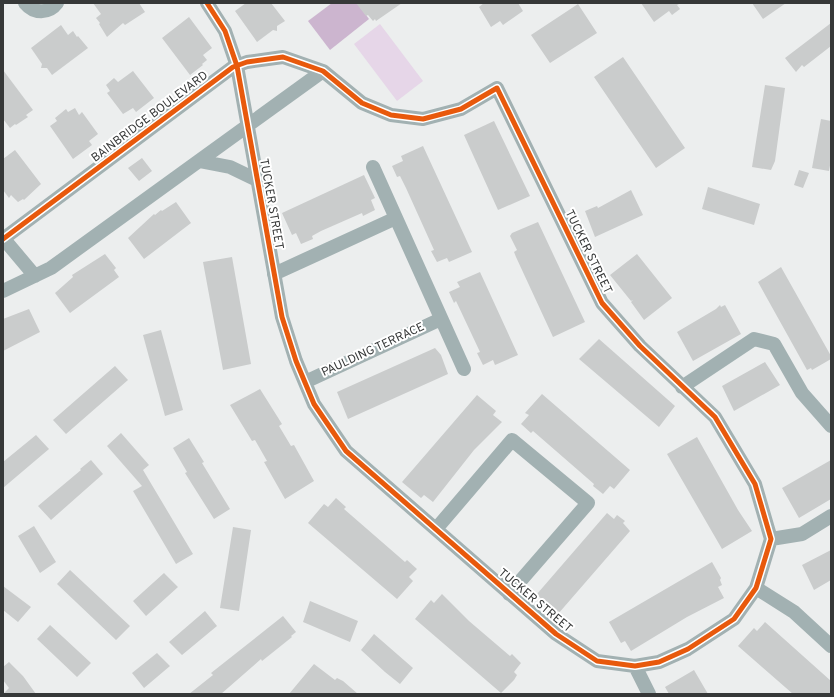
<svg xmlns="http://www.w3.org/2000/svg" width="834" height="697" font-family="Overpass,sans-serif">
<style>
.green{fill:#e6d6e8}
.water{fill:#ccb5cf}
.building{fill:#cacccc}
.lines{fill:none;stroke-linecap:round;stroke-linejoin:round}
.minor{stroke:#a2b1b2;stroke-width:14}
.cycleway-casing{stroke:#fff;stroke-width:8}
.cycleway{stroke:#e8590c;stroke-width:5}
.labels{text-anchor:middle;dominant-baseline:central;stroke-width:4;stroke-linejoin:round;paint-order:stroke}
.street-label{font-size:12px;fill:#363838;stroke:#fff}
</style>
<rect width="100%" height="100%" fill="#eceeee"/>
<path class="green" d="M380,24l43,57 -26,20 -43,-57z"/>
<path class="water" d="M332,3h25l12,16 -39,31 -22,-29z"/>
<path class="building" d="M93,3h46l6,9 -20,13 -2,-2 -16,14 -8,-13 1,-1 -4,-5 5,-4z
M246,3h25l14,18 -8,5v5l-4,-1 -16,12 -22,-31z
M356,3h46l-26,18 -1,-2 -2,2 -5,-6 -2,1z
M484,3h34l5,8 -20,14 -3,-4 -9,6 -12,-20z
M641,3h40l-4,2 3,4 -8,6 -3,-4 -15,11z
M752,3h34l-23,16z
M578,4l19,29 -47,30 -19,-28z
M189,17l23,31 -9,7 4,5 -5,4 1,1 -13,10 -28,-37z
M831,23v23l-27,21 -2,-2 -6,7 -11,-14z
M61,25l7,10 5,-4 4,6 1,-1 10,12 -36,27 -5,-7h-6l1,-4 -11,-16z
M623,57l62,91 -29,20 -62,-91z
M3,70l30,40 -7,5 2,2 -12,8 -1,-1 -5,4 -7,-9z
M133,71l21,27 -18,14 -3,-4 -10,6 -16,-21 3,-2 -4,-6 8,-7 4,4z
M765,85l20,3 -10,73 -4,9 -19,-3z
M75,108l4,7 3,-3 16,22 -9,7 3,4 -19,14 -23,-33 7,-5 -2,-3 11,-9 2,3z
M821,119l10,2v39l-2,11 -17,-3z
M494,121l36,75 -32,14 -34,-75z
M423,146l49,106 -23,10 -2,-4 -10,4 -6,-11 3,-1 -28,-62 -6,-12 -3,1 -5,-11 11,-5 -2,-5z
M15,150l26,34 -17,16 -1,-1 -5,3 -7,-7 -2,3 -6,-8v-31z
M142,158l10,13 -13,10 -11,-13z
M799,170l10,3 -6,15 -9,-3z
M364,175l11,23 -4,2 4,10 -12,6 -1,-3 -41,18 -9,5 1,3 -12,5 -5,-11 -4,2 -10,-22z
M708,187l52,17 -6,21 -52,-16z
M631,190l12,25 -48,22 -10,-26 12,-5 1,2z
M176,202l15,21 -47,36 -16,-21 26,-24 1,1 6,-5 1,1z
M538,222l47,100 -32,15 -37,-80 -2,-5 3,-2 -7,-14 2,-3z
M105,254l11,14 -2,2 5,7 -49,36 -15,-20 18,-16 -1,-2z
M637,254l35,44 -28,22 -13,-18 2,-2 -2,1 -21,-26z
M232,257l19,107 -28,6 -20,-108z
M781,267l50,89v3l-19,11 -1,-2 -4,2 -49,-88z
M480,272l38,83 -23,10 -2,-5 -10,5 -6,-12 3,-1 -24,-51 -2,2 -5,-11 11,-5 -3,-5z
M720,305l1,2 4,-2 16,29 -48,27 -16,-29 39,-23z
M29,309l11,23 -37,19v-32z
M161,330l22,80 -18,6 -22,-81z
M599,339l76,67 -16,21 -80,-68z
M435,348l6,7 7,19 -100,45 -11,-27z
M765,362l15,23 -46,26 -12,-25z
M115,366l13,14 -62,54 -13,-14z
M260,389l22,35 -3,2 12,20 3,-1 20,36 -29,18 -21,-37 3,-1 -12,-21 -3,1 -22,-36z
M542,394l88,76 -16,19 -4,-3 -7,8 -10,-8 1,-2 -61,-53 -2,2 -10,-9 8,-9 -4,-2z
M477,395l19,16 -3,4 9,7 -28,28 -41,52 -9,-7 -3,3 -19,-16z
M121,433l28,32 -6,5 50,84 -17,10 -43,-73 9,-5 -35,-40z
M36,435l13,14 -46,39v-26z
M697,437l41,73 14,21 -30,18 -55,-95z
M189,438l15,24 -2,1 28,46 -16,10 -29,-46 2,-1 -14,-24z
M91,460l12,14 -52,46 -13,-14 43,-36 -1,-1z
M831,460v39l-32,19 -17,-30z
M336,498l10,9 -2,2 61,53 2,-2 10,9 -8,8 4,4 -16,18 -89,-76 16,-19 4,3z
M607,513l7,6 3,-4 8,6 -2,2 7,8 -72,83 -8,-6 -2,2 -8,-6 3,-3 -6,-7z
M34,526l22,36 -16,11 -22,-37z
M233,527l18,3 -12,81 -19,-3z
M831,550v30l-17,10 -12,-25z
M712,562l9,16 -1,2 2,5 -4,2 6,11 -37,19 -56,34 -6,-10 -4,2 -12,-21z
M70,570l60,56 -14,14 -59,-56z
M164,573l14,14 -32,29 -13,-15z
M3,586l28,21 -13,15 -15,-12z
M442,594l27,27 41,35 2,-2 9,9 -7,9 3,3 -3,5 -13,13 -86,-74 16,-19 3,3z
M310,601l48,20 -8,21 -47,-20z
M205,611l12,15 -35,29 -13,-13z
M283,616l13,16 -5,4 1,1 -30,24 -1,-2 -40,35h-32l24,-19 -2,-2z
M765,622l66,59v13h-38l-55,-48 16,-18 3,3z
M50,625l41,38 -14,14 -40,-38z
M374,634l39,34 -13,16 -15,-12 -24,-22z
M157,653l13,13 -26,22 -12,-15z
M9,662l14,14 13,18h-33l6,-6 -6,-8v-13z
M314,664l21,16 2,-2 6,3 15,13h-69z
M694,670l14,24h-39l-4,-7z"/>
<g class="lines">
<path class="minor" d="M25,3c9,11 24,11 32,0
M199,161l31,6 27,13
M373,167l91,202
M3,238l32,38
M3,239l230,-172 14,-5 36,-5 40,14 39,32 29,12 32,4 38,-10 36,-21 105,215 38,43 75,71 40,67 16,55 -15,49 -22,31 -46,30 -29,13 -24,4 -38,-5 -41,-27 -210,-183 -32,-47 -18,-43 -14,-44 -45,-251 -12,-35 -18,-28
M274,274l122,-56
M3,291l48,-23 272,-197
M305,382l136,-63
M682,387l72,-48 20,5 28,49 29,33
M436,529l76,-89 76,63 -79,91
M771,539l31,-5 29,-18
M756,588l38,24 37,34
M635,666l14,28"/>
<g class="cycleway-casing">
<path id="cycleway" d="M3,239l230,-172 14,-5 36,-5 40,14 39,32 29,12 32,4 38,-10 36,-21 105,215 38,43 75,71 40,67 16,55 -15,49 -22,31 -46,30 -29,13 -24,4 -38,-5 -41,-27 -210,-183 -32,-47 -18,-43 -14,-44 -45,-251 -12,-35 -18,-28"/>
</g>
<use href="#cycleway" class="cycleway"/>
</g>
<g class="labels">
<g class="street-label">
<text transform="translate(150 117) rotate(-37)">BAINBRIDGE BOULEVARD</text>
<text transform="translate(271 204) rotate(80)">TUCKER STREET</text>
<text transform="translate(588 252) rotate(64)">TUCKER STREET</text>
<text transform="translate(373 350) rotate(-25)">PAULDING TERRACE</text>
<text transform="translate(535 601) rotate(40)">TUCKER STREET</text>
</g>
</g>
<rect width="834" height="697" fill="none" stroke="#363838" stroke-width="8"/>
</svg>
